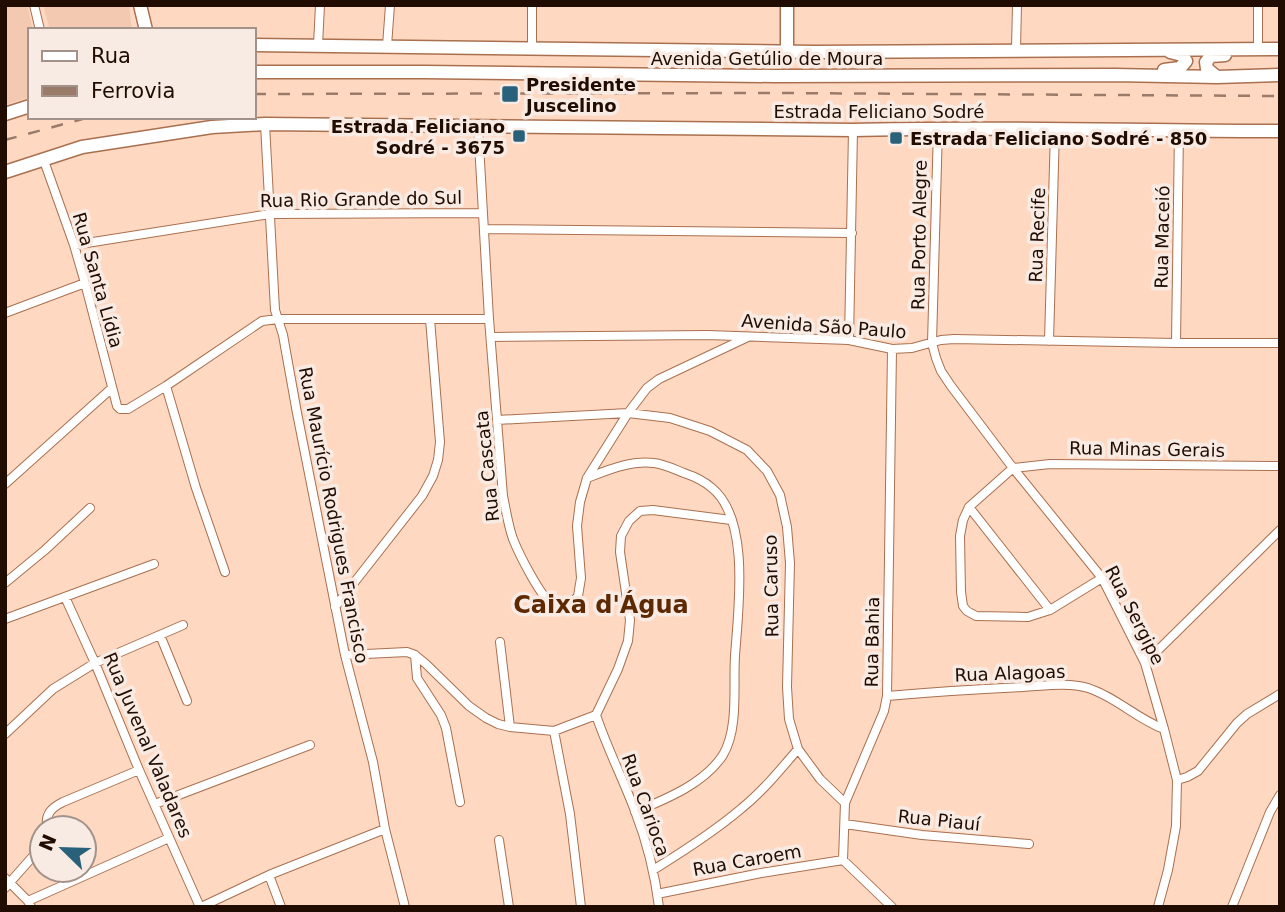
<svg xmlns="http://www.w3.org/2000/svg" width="1285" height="912" font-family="'DejaVu Sans',sans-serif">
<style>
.built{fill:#f4c9b1}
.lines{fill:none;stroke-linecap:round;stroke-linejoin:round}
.street-casing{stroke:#a9704f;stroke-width:10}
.secondary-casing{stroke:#a9704f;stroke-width:15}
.primary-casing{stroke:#a9704f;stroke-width:15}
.street{stroke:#fff;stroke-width:8}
.secondary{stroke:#fff;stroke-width:12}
.primary{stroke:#fff;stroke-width:12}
.rail{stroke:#9a7b6a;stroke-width:2.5;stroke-dasharray:12 12;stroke-linecap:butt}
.poi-dot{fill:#29617b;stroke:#f8ebe4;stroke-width:2.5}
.labels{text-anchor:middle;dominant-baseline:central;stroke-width:7;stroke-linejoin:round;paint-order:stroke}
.street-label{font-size:18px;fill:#210c01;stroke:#f8ebe4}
.poi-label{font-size:18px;font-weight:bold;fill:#210c01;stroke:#f8ebe4;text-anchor:start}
.district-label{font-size:24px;font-weight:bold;fill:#5c2903;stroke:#f8ebe4}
</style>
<rect width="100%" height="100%" fill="#ffd8c2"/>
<path class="built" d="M5,5h22l6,25h-3v67l-25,8z
M43,5h86l3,25h-82z"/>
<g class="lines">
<g class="street-casing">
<path id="street" d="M34,5l6,25
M318,45l2,-40
M387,46l3,-41
M532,47v-42
M1016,49l1,-44
M1258,49v-44
M265,124l10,186 8,25 14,78 48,242 28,107 12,67 20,78
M478,126l11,193 14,177c3,14 5,29 10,43 6,15 28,59 40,66 6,3 11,3 16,3l9,-12 3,-18 -4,-52 3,-24 7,-24 41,-65 19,-25 12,-9 89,-42
M938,128l-6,215 4,15 5,13 10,15 62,82 89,110 43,85 19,66 13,51 -1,46 -8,44 -10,37
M43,158l31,87 11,38 32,123 3,3h8l38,-23 96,-65 16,-2h211
M485,229l367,4
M74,245l196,-31 213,-1
M5,313l80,-30
M491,337l217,-2 141,5 43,9 20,-1 29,-8 13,-1 222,4h104
M849,340l4,-210
M1049,341l6,-211
M1176,343l3,-212
M166,386l30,102 29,84
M497,420l131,-7 42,5 40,13 37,19 20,21 13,24 7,32 3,36 -3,124 2,32 9,30 22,30 25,24
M587,478c21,-8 44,-18 67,-15 10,1 20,6 30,10 9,3 20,8 28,15 39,32 26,123 23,168 -2,30 4,72 -12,99 -19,29 -57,44 -88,57
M5,484l107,-96
M969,507l81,103
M1102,578l-52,32 -22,7 -52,-1 -9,-5 -4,-5 -2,-14 -1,-56 3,-16 6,-13 44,-39 37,-4 230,2
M5,583l40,-33 45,-42
M65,597l30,66 44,107 61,137
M335,607l87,-111 11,-20 5,-16 2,-18 -10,-123
M5,619l149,-55
M160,635l27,66
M500,642l10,85
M345,655l62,-3 8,3 11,9 43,42 17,12 12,6 12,3 44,4 42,-16 22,-46 10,-28 2,-21 -10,-68 1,-16 8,-15 11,-10 13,-1 78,10
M415,655l2,23 24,37 5,13 14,74
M1145,663l135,-133
M887,696c45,-4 91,-7 136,-9 20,-1 45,-5 65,1 28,9 49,31 76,41
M596,715c11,33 27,64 39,96 12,31 20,63 24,96
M554,731l16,83 11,93
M5,734l48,-45 42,-26 88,-38
M1177,780l10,-3 11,-6 39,-48 10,-9 33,-20
M155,804l155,-59
M845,824l77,11 107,9
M47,828c-2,-14 4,-20 16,-26l76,-32
M499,840l10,67
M653,870c31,-19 62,-39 89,-62 21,-17 38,-38 56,-59
M269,875l12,32
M5,878l23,23 3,6
M5,888l37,-42
M657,894l104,-21 82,-13
M28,901l141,-63
M201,907l68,-32 116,-46
M892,907l-49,-47 2,-57 39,-92 3,-15 5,-347
M1232,907l38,-95 10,-17"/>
</g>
<g class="secondary-casing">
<path id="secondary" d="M140,5l6,25
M787,51v-46
M5,172l77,-25 130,-20 53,-3 588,6c142,-4 285,1 427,1"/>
</g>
<g class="primary-casing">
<path id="primary" d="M254,45l561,7 465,-3
M1164,70l16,-2 6,-7 -4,-6 -12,-3
M254,72h170l350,4 341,-1 102,2 63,-2
M1217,77l-10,-8 -1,-7 5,-6 14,-1
M5,114l25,-8"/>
</g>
<use href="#street" class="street"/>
<use href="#secondary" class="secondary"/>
<use href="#primary" class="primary"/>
<path class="rail" d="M254,94l520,-1 506,3
M5,140l85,-23"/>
</g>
<g class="poi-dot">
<rect x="501" y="85" width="18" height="18" rx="3.5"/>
<rect x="512" y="129" width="14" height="14" rx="3.5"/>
<rect x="889" y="131" width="14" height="14" rx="3.5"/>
</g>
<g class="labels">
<g class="street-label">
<text x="767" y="58">Avenida Getúlio de Moura</text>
<text x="879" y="111">Estrada Feliciano Sodré</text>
<text transform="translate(361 199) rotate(-1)">Rua Rio Grande do Sul</text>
<text transform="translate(919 235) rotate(-89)">Rua Porto Alegre</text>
<text transform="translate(1037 235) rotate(-88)">Rua Recife</text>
<text transform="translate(1162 237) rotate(-89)">Rua Maceió</text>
<text transform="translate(98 280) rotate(74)">Rua Santa Lídia</text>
<text transform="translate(824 326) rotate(4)">Avenida São Paulo</text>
<text transform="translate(1147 449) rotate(1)">Rua Minas Gerais</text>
<text transform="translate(487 466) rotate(-96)">Rua Cascata</text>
<text transform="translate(334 515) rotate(79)">Rua Maurício Rodrigues Francisco</text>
<text transform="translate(771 586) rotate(-91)">Rua Caruso</text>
<text transform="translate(1135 615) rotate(63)">Rua Sergipe</text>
<text transform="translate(872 642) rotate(-89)">Rua Bahia</text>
<text transform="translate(1010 673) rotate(-2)">Rua Alagoas</text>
<text transform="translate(148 745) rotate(67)">Rua Juvenal Valadares</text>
<text transform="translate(646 805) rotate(70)">Rua Carioca</text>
<text transform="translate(939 820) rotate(6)">Rua Piauí</text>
<text transform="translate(747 860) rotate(-10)">Rua Caroem</text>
</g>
<g class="poi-label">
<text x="526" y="84">Presidente<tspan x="526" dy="21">Juscelino</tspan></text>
<text x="505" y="126" text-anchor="end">Estrada Feliciano<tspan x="505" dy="21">Sodré - 3675</tspan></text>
<text x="910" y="138">Estrada Feliciano Sodré - 850</text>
</g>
<g class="district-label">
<text x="601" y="605">Caixa d'Água</text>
</g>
</g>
<rect width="1285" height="912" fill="none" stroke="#210c01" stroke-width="14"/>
<rect x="28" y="28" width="228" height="91" fill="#f8ebe4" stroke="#a29289" stroke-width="2"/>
<rect x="42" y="51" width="35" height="10" fill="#ffffff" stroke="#a29289" stroke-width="2"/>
<text x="91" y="63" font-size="21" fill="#210c01">Rua</text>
<rect x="42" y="86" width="35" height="10" fill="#9a7b6a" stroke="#a29289" stroke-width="2"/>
<text x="91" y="98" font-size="21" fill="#210c01">Ferrovia</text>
<g transform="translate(63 849) rotate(293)"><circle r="33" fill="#f8ebe4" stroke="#a29289" stroke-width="2"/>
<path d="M0-5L12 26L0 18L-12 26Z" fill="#29617b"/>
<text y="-10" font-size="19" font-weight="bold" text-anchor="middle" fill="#210c01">N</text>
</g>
</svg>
